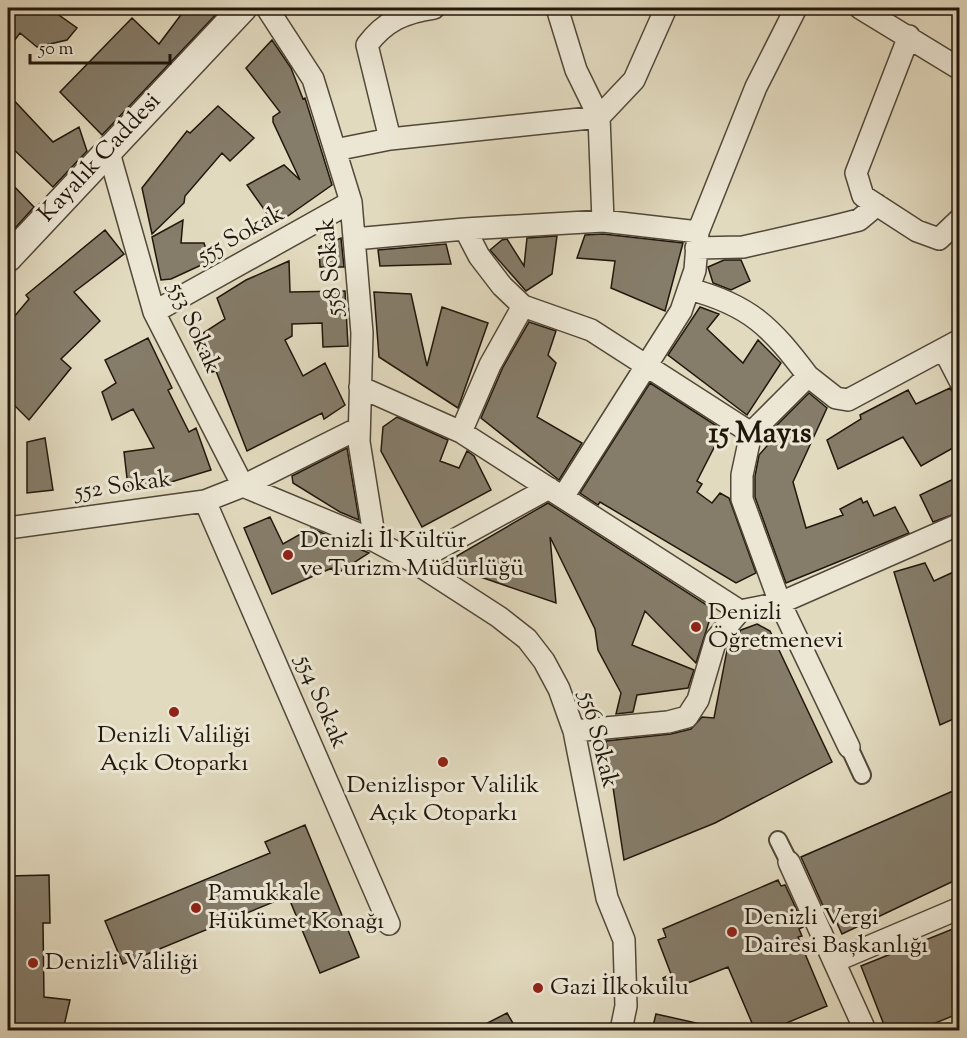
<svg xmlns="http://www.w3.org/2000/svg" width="967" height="1038" font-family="'Sorts Mill Goudy',serif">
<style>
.building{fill:#857c69;stroke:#21170c;stroke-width:1.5}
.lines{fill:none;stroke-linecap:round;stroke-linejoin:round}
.pedestrian-casing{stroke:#514839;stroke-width:20}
.minor-casing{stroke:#514839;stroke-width:24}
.tertiary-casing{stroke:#514839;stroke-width:30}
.pedestrian{stroke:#ece7d5;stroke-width:16}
.minor{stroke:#ece7d5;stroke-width:21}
.tertiary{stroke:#ece7d5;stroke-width:27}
.poi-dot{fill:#8f2418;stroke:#ece7d5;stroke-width:2}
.labels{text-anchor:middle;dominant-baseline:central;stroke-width:6;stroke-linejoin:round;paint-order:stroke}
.street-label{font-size:24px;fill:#21170c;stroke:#ece7d5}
.poi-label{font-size:24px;fill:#21170c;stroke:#ece7d5;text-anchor:start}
.district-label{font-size:30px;font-weight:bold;fill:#21170c;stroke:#ece7d5}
</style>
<rect width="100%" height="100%" fill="#e2dabf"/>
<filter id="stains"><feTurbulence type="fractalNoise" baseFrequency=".00333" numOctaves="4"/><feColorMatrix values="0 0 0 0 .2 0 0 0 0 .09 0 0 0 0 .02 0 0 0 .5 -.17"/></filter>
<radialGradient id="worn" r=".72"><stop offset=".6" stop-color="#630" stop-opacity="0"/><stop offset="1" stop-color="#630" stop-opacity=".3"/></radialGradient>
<path class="building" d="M8,8h41l28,20 -10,12 -30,7 -17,-14 -12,16z
M186,8h36l-120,127 -42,-43 72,-74 27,26z
M272,40l19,28 12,31 2,-1 27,87 -57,40 -28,-40 37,-20 16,15 -27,-58v-5l7,-5 -34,-44z
M8,94l45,48 26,-15 8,24 -34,36 -45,-43z
M218,106l36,32 -24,23 -8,-8 -37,43 -1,7 -32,31 -10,-46 45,-57 3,2z
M8,180l26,27 -26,29z
M183,220l-2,23h23l6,18 -39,18 -10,1 -9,-43z
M105,230l19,24 -50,38 26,29 -39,38 10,9 -42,52 -21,-21v-75l21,-25 -3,-4z
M603,234l80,9 -18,68 -54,-23 4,-27 -38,-3 8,-23z
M557,236l-5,38 -26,17 -36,-41 12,-10 5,-1 17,27 3,-28z
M341,238l3,29h-24l-1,-20z
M446,244l5,20 -71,2 -2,-16z
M724,260h17l9,21 -19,9 -18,-7 -5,-16z
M289,261l1,31 55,-1 3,55 -25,1 -1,-24 -30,1v12l-7,4 18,36 22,-13 20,42 -21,14 -2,-6 -75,38 -31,-80 -4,1 -15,-35 28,-18 -8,-21 29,-18z
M374,292l37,2 16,72 15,-59 46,16 -30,85 -79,-51z
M700,307l19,7 -12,15 36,34 15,-23 23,23 -34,52 -79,-60z
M529,322l27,9 -8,24 8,8 -19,54 45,26 -23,37 -78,-62 22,-51z
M148,338l24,50 -4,2 21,42 7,-4 15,42 -40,12 -43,5 -4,-35 30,-4 -21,-39 -21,11 -10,-28 14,-9 -11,-23z
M650,383l73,47 -26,51 5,3 -5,8 15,11 8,-10 9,5 27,75 -20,10 -136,-81 -2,3 -18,-12z
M950,388l10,16v40l-39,22 -18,-29 -65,32 -11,-29 34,-21 -1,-4 48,-25 8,14z
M809,393l18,15 -34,74 13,46 37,-13 -3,-6 21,-11 2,5 4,-2 7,15 21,-9 14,26 -123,50 -31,-86v-21l4,-21 15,-17 -6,-4z
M397,417l51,23 -8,21 19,7 8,-17 7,5 17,34 -69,37 -41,-76 2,-24z
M45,438l8,52 -26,3v-51z
M347,448l12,72 -19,-8 -47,-29 -1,-7z
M960,476v36l-27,10 -13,-27z
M548,503l165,106 -17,54 -51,-52 -13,34 62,25 -6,18 -51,7 -4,17 -17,2 5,-21 -23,-43 -3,-21 -45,-92 6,66 -113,-39z
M270,517l13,27 28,-16 58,25 -34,22 -3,-7 -60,26 -28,-66z
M925,563l9,18 26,-12v147l-20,9 -46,-153z
M757,624l13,7 62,131 -117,61 -91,37 -18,-119 65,-7 20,-5 11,-12 12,1 14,-73 13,-15z
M960,788v90l-118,56 -13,-28 -5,2 -23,-51z
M305,825l54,132 -39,16 -32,-77 -165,68 -18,-43 165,-68 -5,-11z
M49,875l1,48h-7l1,74 26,3 -7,30h-54l-1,-154z
M778,880l3,6 4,-1 16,34 2,8 -4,2 3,7 -4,1 29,69 -57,24h-15l-27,-63 -60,24 -5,-13 8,-4 -13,-34 8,-3 -3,-8z
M960,926v87l-42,17h-32l-25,-64z
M507,1013l10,17h-43z
M656,1014l45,10 -1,6h-48z"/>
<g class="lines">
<g class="pedestrian-casing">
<path id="pedestrian" d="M849,747l13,28
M778,840l11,22"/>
</g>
<g class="minor-casing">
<path id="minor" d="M267,8l46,71 38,123 11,131 -3,109 16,99
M557,8l19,62 23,47 4,104
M860,8l100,61
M909,36l-53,137 7,23 54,35 22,8 21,-20
M390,139l-23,-94c18,-24 38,-33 67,-37
M108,149l46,163 89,174
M335,150l55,-11 209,-22 35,-37 32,-72
M465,229l14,27 23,30 21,20 68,24 160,103
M354,239l111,-10 138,-8 95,11
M696,248l47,-1 88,-20 28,-7 18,-15
M689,289c61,16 82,38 119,87l-57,57 -9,42v24l38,104 69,144
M154,312l197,-110
M944,350l16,31
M808,376l28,22 12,2 112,-60
M360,387l101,45 279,179
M461,432l29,-67 33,-59
M243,486l132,55 39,21 85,55 28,22 17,22 15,28 15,42 33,167 17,42 2,66 -5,24
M563,497l118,-186 14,-41 3,-38 58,-145 40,-79
M205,501l184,423
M8,528l197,-27 38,-15 116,-58
M414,562l135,-74
M574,731l94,-9 19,-5 11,-17 18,-61 24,-28 40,-8 180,-79
M789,862l76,168
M835,961l125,-53"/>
</g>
<g class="tertiary-casing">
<path id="tertiary" d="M8,258l235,-250"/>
</g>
<use href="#pedestrian" class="pedestrian"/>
<use href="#minor" class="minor"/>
<use href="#tertiary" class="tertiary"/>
</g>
<g class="poi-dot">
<circle cx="288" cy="555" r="6"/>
<circle cx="696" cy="627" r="6"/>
<circle cx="174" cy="712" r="6"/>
<circle cx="443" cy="762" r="6"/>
<circle cx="196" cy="908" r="6"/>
<circle cx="732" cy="932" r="6"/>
<circle cx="33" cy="963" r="6"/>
<circle cx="538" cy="988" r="6"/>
</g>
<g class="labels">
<g class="street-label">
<text transform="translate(100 158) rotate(-47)">Kayalık Caddesi</text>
<text transform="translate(241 235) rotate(-29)">555 Sokak</text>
<text transform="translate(331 267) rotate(-95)">558 Sokak</text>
<text transform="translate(194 328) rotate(66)">553 Sokak</text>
<text transform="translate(123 486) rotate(-8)">552 Sokak</text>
<text transform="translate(321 702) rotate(67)">554 Sokak</text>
<text transform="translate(598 740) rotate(76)">556 Sokak</text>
</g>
<g class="poi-label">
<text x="300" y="541">Denizli İl Kültür<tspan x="300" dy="28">ve Turizm Müdürlüğü</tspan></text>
<text x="708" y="613">Denizli<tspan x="708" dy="28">Öğretmenevi</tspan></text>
<text x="174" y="736" text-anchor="middle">Denizli Valiliği<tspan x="174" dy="28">Açık Otoparkı</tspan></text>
<text x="443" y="786" text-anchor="middle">Denizlispor Valilik<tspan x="443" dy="28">Açık Otoparkı</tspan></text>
<text x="208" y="894">Pamukkale<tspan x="208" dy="28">Hükümet Konağı</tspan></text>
<text x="744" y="918">Denizli Vergi<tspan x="744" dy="28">Dairesi Başkanlığı</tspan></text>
<text x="45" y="963">Denizli Valiliği</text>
<text x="550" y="988">Gazi İlkokulu</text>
</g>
<g class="district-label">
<text x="760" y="434">15 Mayıs</text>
</g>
</g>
<rect width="967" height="1038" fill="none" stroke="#e2dabf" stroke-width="30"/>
<rect x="9" y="9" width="949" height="1020" fill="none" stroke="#21170c" stroke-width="3"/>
<rect x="15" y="15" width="937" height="1008" fill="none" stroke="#21170c" stroke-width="1.5"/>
<path d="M30 54v9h140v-9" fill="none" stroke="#21170c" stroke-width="3"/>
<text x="39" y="54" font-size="18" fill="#21170c" stroke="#ece7d5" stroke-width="4.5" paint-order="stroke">50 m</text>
<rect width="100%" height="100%" filter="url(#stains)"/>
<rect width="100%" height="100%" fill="url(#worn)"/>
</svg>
